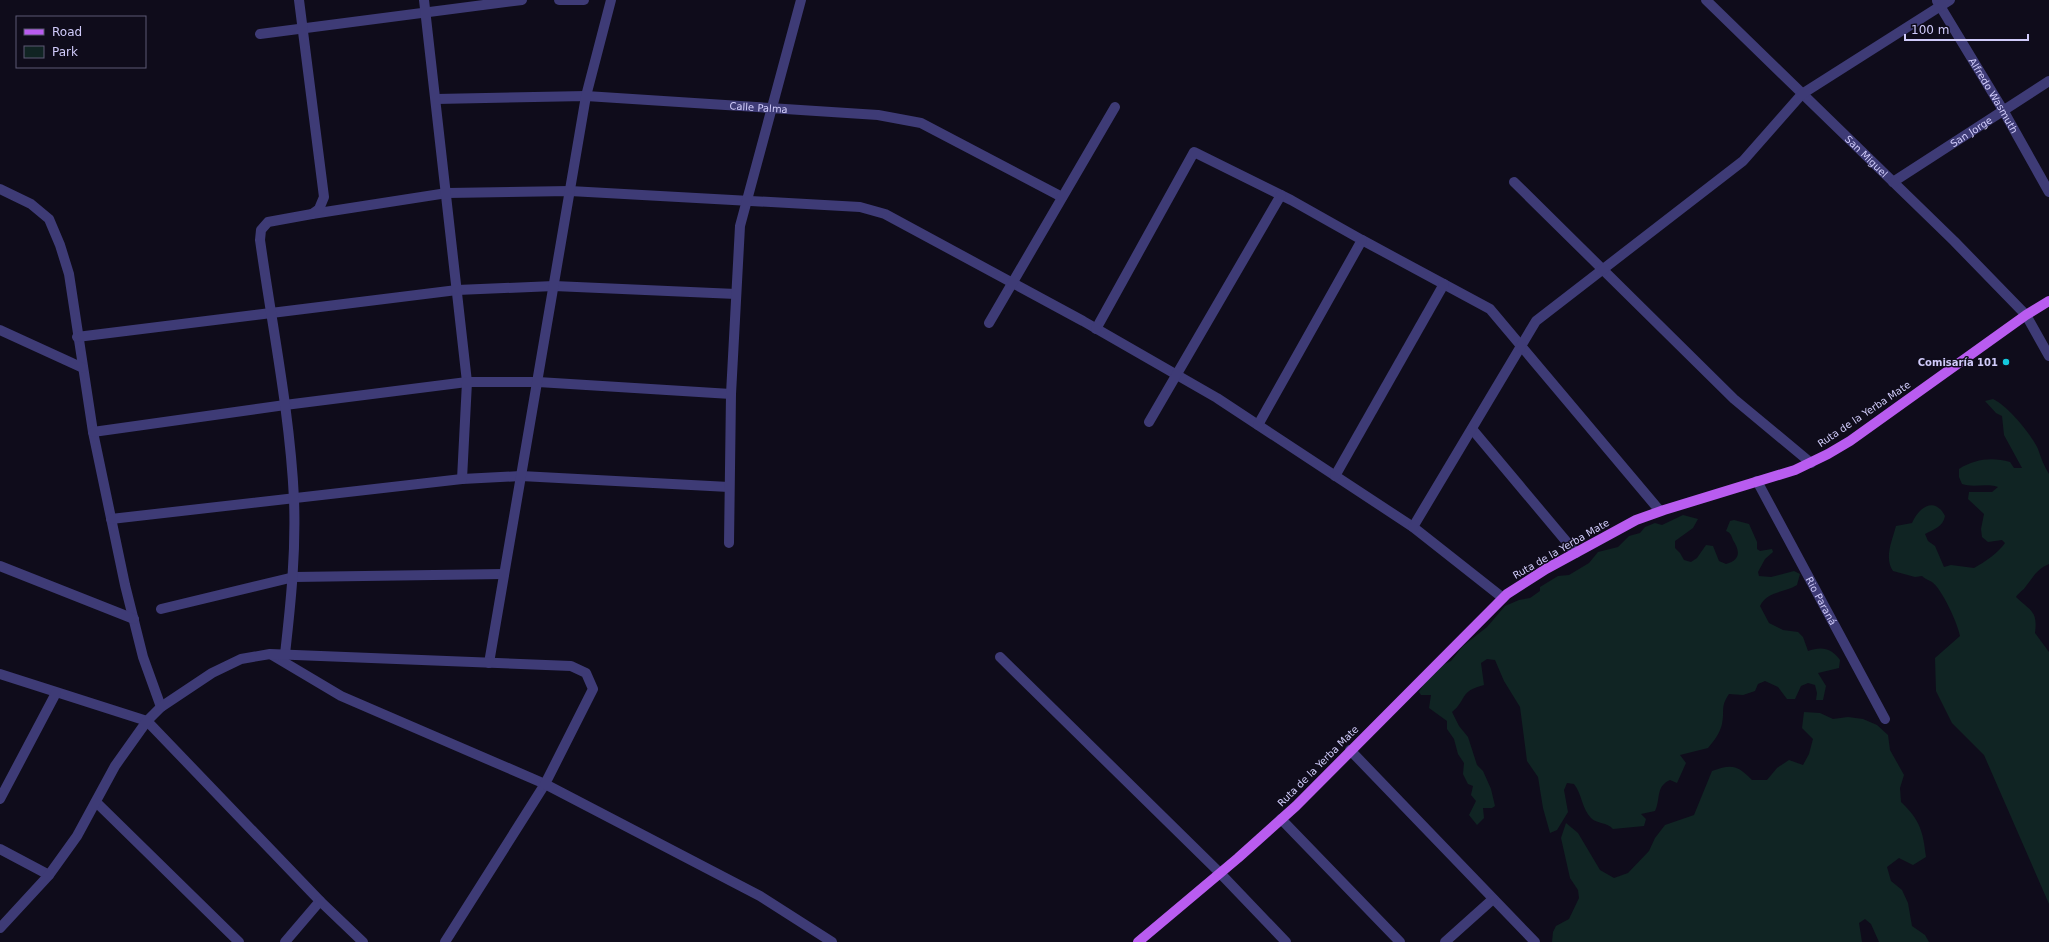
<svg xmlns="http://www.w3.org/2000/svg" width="2049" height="942" font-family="'DejaVu Sans',sans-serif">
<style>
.green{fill:#102423}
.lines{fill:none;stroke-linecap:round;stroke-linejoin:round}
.minor{stroke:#3e3b76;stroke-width:10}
.major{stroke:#b95cf0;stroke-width:10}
.poi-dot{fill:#14c8dd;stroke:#0f0c1b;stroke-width:1.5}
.labels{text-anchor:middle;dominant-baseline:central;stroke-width:3;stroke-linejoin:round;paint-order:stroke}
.street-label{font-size:10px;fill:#d0cbfa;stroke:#0f0c1b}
.poi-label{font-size:10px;font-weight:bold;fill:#d0cbfa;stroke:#0f0c1b;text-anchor:end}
</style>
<rect width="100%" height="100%" fill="#0f0c1b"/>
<path class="green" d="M1993,399c14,6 39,36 45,50 3,9 6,17 11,25v90c-12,5 -15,12 -23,22 -3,5 -7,6 -10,11 14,14 22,13 19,36l14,19v252l-65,-149 -32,-32 -16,-32 -1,-33 25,-22c-2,-12 -18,-47 -28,-54 -3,-2 -7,-3 -10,-6l-7,1 -22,-6c-9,-13 -1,-30 3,-45l16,-3c7,-16 23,-27 33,-7 -2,11 -11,13 -20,18l3,7 7,5 9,21 7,-2 23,3c11,-6 24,-15 31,-25l-3,-3 -14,2 -6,-5 -1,-8 3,-15 -16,-15 1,-7h23l6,-5c-13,-4 -25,1 -36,-3l-3,-7v-8c16,-10 33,-12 51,-7l4,6h8l-18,-33 -2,-19 -6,-3 -11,-12z
M1683,515l15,4 -5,9 -18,13v7l5,5 4,7 7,2 6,-4 9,-13 7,1 6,15 7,3c15,-4 14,-13 7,-24 -2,-5 -2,-7 -7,-9l4,-10 4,-1 15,4 8,18v7l3,2 12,-2 1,3 -8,7 -7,13 1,4 12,1 23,-6 6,3 -3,11c-13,8 -30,6 -37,21l9,17 14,7 15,2 5,5 5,14c13,-5 24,-3 32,9l-1,8 -21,5 8,13 -3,14h-7l1,-7 -2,-8 -7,-2 -7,3 -6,13h-8l-9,-12 -13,-6 -7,3 -3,7 -12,4 -14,-1c-9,13 -4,16 -7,30 -2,9 -8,17 -14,24l-28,7 6,8 -9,20 -7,-3c-15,7 -9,19 -15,31l-14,3 5,5 -2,7 -31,3c-6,-7 -16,-5 -22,-11 -9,-9 -9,-24 -17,-34l-7,-1 -3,7 4,22 -11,18 -7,3 -7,-25 -5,-31 -11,-16 -7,-54 -16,-26 -9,-21 -8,-1 -6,4 3,22c-25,6 -17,15 -32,27l7,14 9,11 9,28 6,6 8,18 4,17 -3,2h-9l1,10 -7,7 -8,-10 7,-14 -5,-6 2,-9 -5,-2 -5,-10 1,-11 -6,-9 -4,-15 -7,-10v-8l-18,-13 2,-13h-10l-2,-3 10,-16 7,-3 4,-7 11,-5 12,-15 24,-19 18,-21 14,-6 11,-2 10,-7v-4l18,-11 11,-1 20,-12 9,-11 20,-5 11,-11 11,-3 5,-6 10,-4 7,2z
M1804,712l16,1 13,6 15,-2 15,2 14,6 11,10 2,15 14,25 -4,13 1,14c19,18 22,29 25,55l-13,8 -14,-7 -12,9 4,14 11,9 6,13 4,23 13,9 4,7h-50l-8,-18 -6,-5 -6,4 3,19h-310l1,-10 3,-6 13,-7 10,-21 -1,-8 -8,-12 -9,-40 5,-15 12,10 22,37 14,8 14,-5 21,-22 6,-13 10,-13 29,-10 18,-44c20,-7 25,-6 40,9h15l10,-12 12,-8 14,5 6,-11 4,-15 -11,-11z"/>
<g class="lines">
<g class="minor">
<path d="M559,0h25"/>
<path id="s1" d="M1706,0l248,241 72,74 23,41"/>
<path id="s2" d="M1937,1l66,109 46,82"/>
<path d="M260,34l262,-34"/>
<path id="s3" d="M436,99l150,-3 292,19 43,8 141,74"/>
<path d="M1514,182l220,217 77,64"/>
<path id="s4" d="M1893,182l156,-101"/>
<path d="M0,189l31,15 18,15 11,26 9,29 24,158 32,153 18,72 18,50"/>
<path d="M312,214l135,-21 123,-2 290,16 25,7 198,107 134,77 196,129 90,71"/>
<path d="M1362,240l128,69 170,202"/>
<path d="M989,323l126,-216"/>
<path d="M1096,329l98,-177 97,48 71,40 -104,185"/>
<path d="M0,330l83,38"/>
<path d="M77,337l380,-47 97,-4 182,8"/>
<path d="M1149,422l132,-227"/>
<path d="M1472,429l104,124"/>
<path d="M93,432l192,-27 182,-23 -43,-382"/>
<path d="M1335,476l109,-192"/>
<path d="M462,479l59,-3 208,11"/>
<path id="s5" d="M1757,481l128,238"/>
<path d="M111,519l351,-40 5,-97h71l193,12"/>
<path d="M1413,527l123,-206 207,-160 59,-67 148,-94"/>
<path d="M729,543l2,-149 9,-168 61,-226"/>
<path d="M0,566l134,53"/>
<path d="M161,609l133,-32 210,-3"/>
<path d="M285,654c6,-53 11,-102 9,-155 -4,-86 -22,-173 -34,-259l1,-10 7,-8 44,-8 7,-5 5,-12 -25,-197"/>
<path d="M272,655l69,41 204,88 -100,158"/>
<path d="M1000,657l220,216 66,69"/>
<path d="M489,663l97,-567 25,-96"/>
<path d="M0,674l147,47 173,180 -35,41"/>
<path d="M1350,750l185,192"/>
<path d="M0,799l56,-106"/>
<path d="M96,802l143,140"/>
<path d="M1281,819l119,123"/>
<path d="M0,849l49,26"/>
<path d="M320,901l43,41"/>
<path d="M0,928l49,-53 28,-39 38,-70 32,-45 14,-14 51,-34 29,-14 29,-5 301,12 15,7 7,16 -48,95 215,112 72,46"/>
<path d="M1445,942l48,-43"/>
</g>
<path class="major" d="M1138,942l100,-84 58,-52 211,-212 39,-25 90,-49 28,-10 131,-40 33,-16 22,-13 176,-126 23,-14"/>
</g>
<circle class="poi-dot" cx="2006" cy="362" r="4"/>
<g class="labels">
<g class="street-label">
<text stroke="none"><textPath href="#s2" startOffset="110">Alfredo Wasmuth</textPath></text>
<text stroke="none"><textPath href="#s3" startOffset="323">Calle Palma</textPath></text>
<text stroke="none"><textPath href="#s4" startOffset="93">San Jorge</textPath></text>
<text stroke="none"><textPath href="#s1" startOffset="224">San Miguel</textPath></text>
<text transform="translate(1864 414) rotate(-34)">Ruta de la Yerba Mate</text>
<text transform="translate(1561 549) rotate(-30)">Ruta de la Yerba Mate</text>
<text stroke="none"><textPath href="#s5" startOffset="136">Rio Paraná</textPath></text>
<text transform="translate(1318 766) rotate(-45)">Ruta de la Yerba Mate</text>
</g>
<g class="poi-label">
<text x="1998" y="362">Comisaría 101</text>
</g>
</g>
<rect x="16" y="16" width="130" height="52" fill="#0f0c1b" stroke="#5c5874"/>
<rect x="24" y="29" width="20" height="6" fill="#b95cf0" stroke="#5c5874"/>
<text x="52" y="36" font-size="12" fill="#d0cbfa">Road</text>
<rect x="24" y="46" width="20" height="12" fill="#102423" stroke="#5c5874"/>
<text x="52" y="56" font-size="12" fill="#d0cbfa">Park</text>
<path d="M1905 34v6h123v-6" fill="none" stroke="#d0cbfa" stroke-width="2"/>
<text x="1911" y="34" font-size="12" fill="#d0cbfa" stroke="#0f0c1b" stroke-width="3" paint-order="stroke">100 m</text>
</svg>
